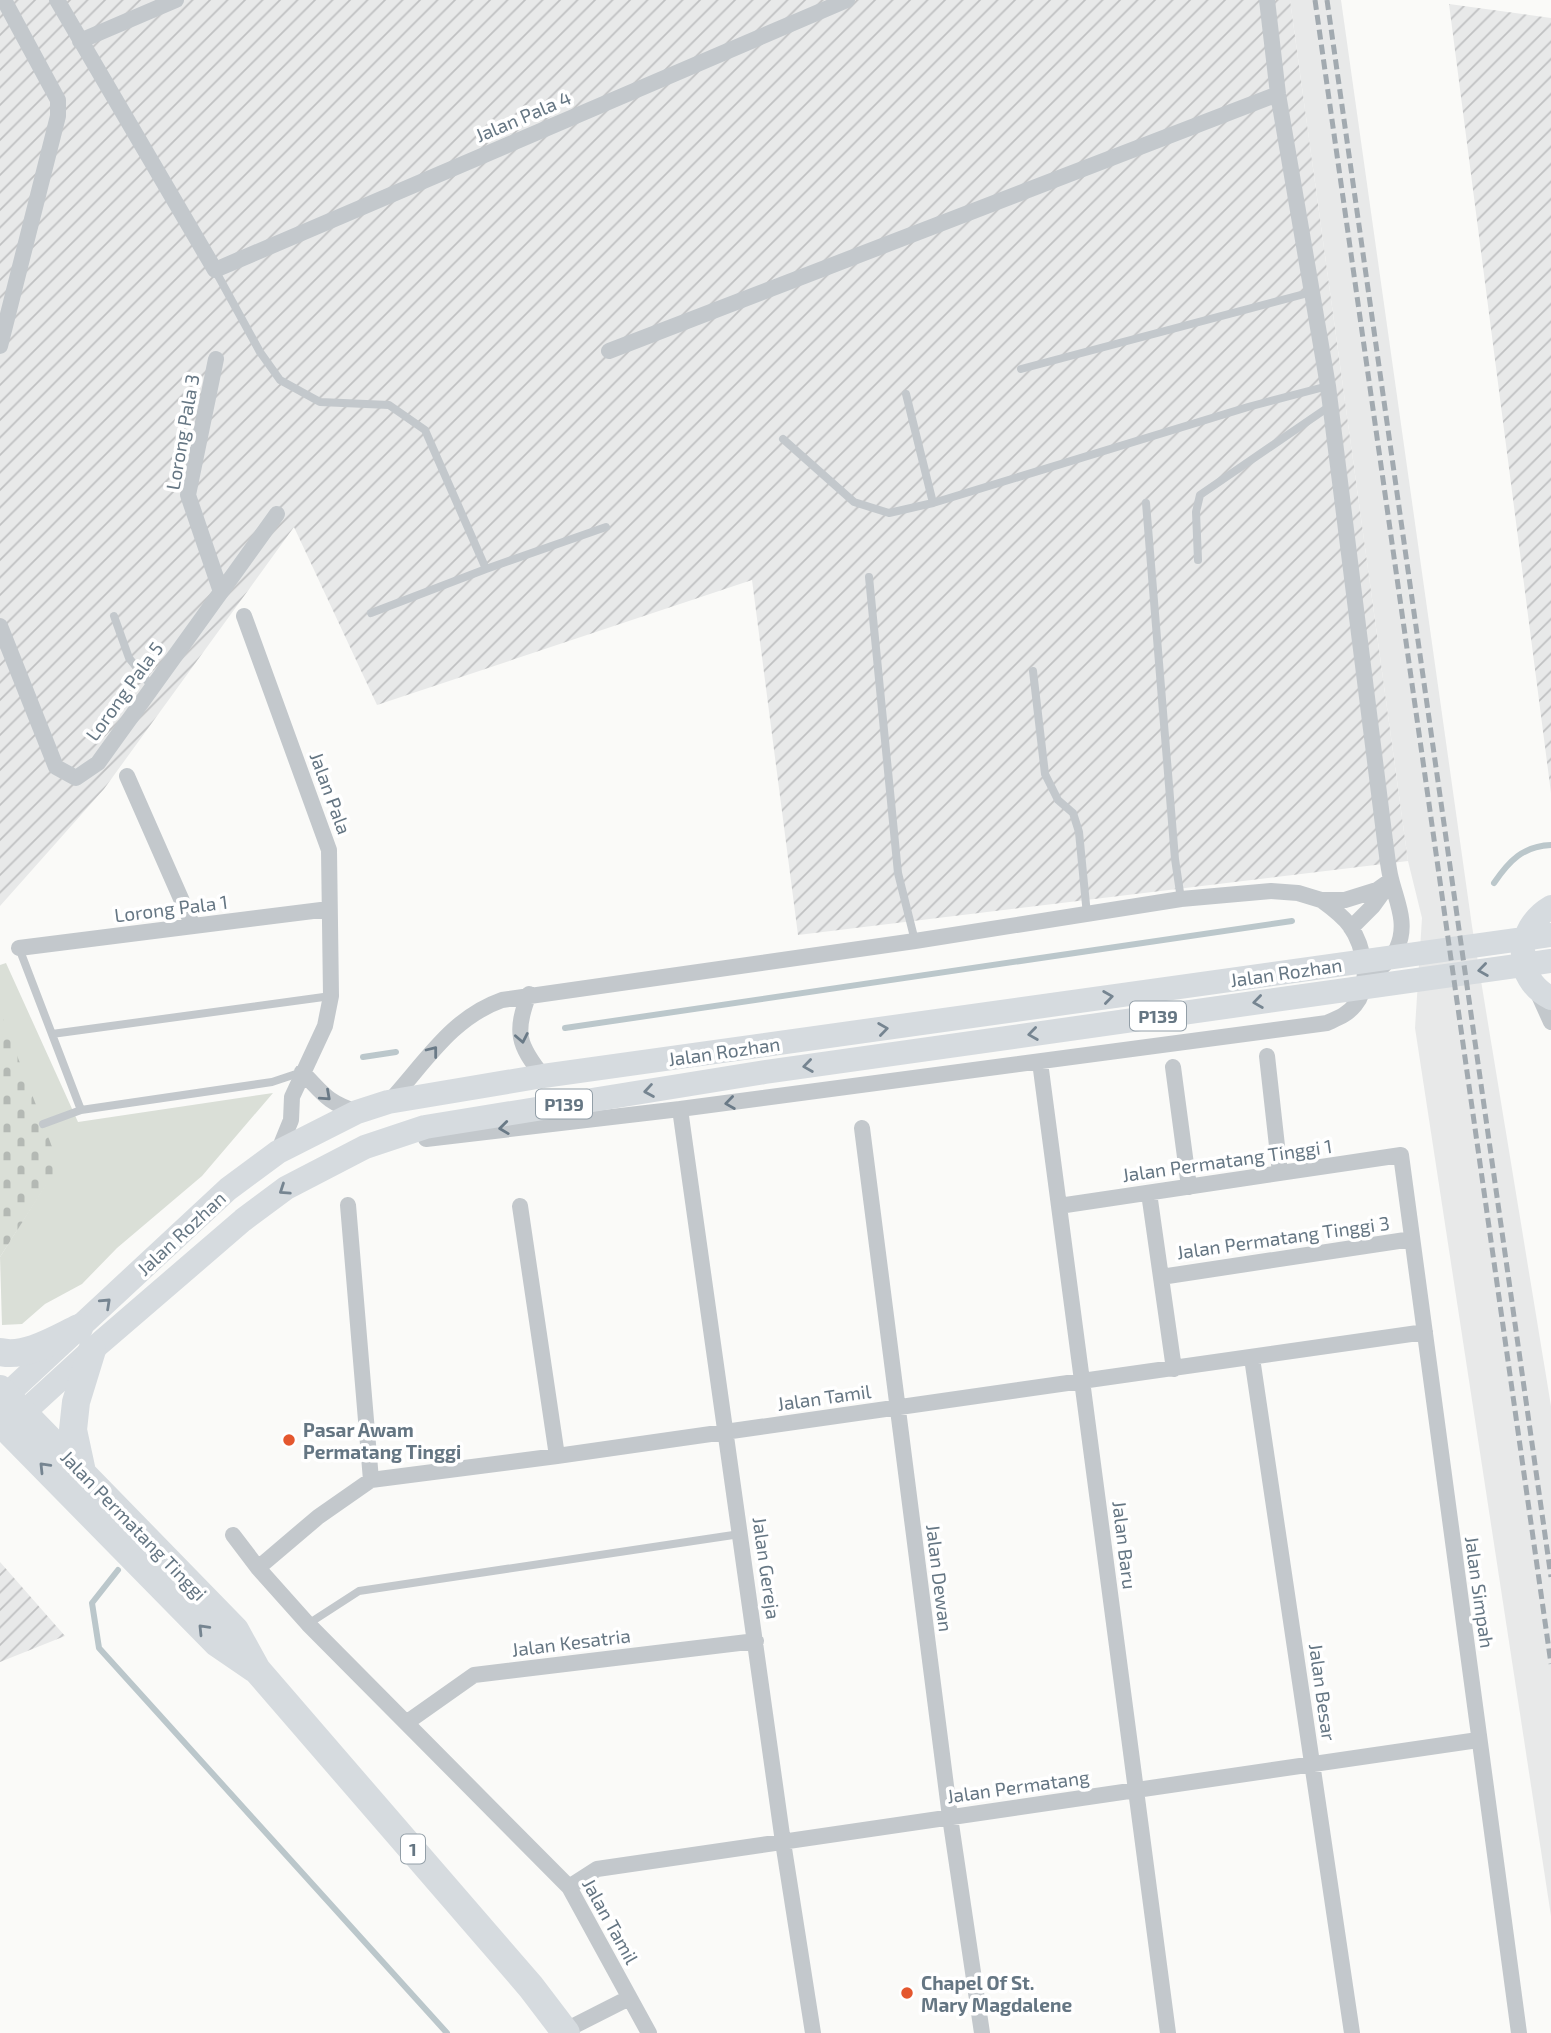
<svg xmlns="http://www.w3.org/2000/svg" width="1551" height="2033" font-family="'Exo 2',sans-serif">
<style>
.built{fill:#e8e9e9}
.industrial{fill:url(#industrial-furrows)}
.grass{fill:#dadfd7}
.cemetery{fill:url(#cemetery-stones)}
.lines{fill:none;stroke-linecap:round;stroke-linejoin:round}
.stream{stroke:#bbc7cb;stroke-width:6}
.lane{stroke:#c3c8cc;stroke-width:8}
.street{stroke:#c3c8cc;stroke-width:16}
.primary{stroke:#d6dbdf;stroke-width:24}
.highway{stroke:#d6dbdf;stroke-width:28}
.rail{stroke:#a2aab0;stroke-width:5;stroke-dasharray:10 5;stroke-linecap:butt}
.oneway{stroke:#768591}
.oneway2{stroke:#6a7a87}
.poi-dot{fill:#e4572e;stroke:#fff;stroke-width:2.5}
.labels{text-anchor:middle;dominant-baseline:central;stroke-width:7;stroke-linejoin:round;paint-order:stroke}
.shield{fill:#fff;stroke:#939fa8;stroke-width:2}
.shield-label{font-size:18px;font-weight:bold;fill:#657683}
.street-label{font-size:19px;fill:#657683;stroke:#fff}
.poi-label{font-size:19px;font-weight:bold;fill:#657683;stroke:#fff;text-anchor:start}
</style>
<defs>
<pattern id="industrial-furrows" width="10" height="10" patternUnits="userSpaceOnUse" patternTransform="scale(1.75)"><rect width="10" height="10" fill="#e8e9e9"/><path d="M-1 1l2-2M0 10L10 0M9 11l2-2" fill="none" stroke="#c0c1c2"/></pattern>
<pattern id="cemetery-stones" width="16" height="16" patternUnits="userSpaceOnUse" patternTransform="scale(1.75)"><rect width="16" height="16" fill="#dadfd7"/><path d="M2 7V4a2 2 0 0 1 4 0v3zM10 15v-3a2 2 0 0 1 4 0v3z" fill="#b4b9b4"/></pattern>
</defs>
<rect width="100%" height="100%" fill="#fafaf8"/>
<path class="built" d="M1290,0h51l131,926 79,480v510l-136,-888 7,-110 -14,-57z"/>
<path class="industrial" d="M0,0h1290l118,861 -610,74 -46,-355 -375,125 -83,-178 -190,262 -104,117z
M1449,4l102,14v775z
M0,1562l65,74 -65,26z"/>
<path class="grass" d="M6,963l72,159 195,-29 -71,83 -85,72 -35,36 -37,20 -23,20 -20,1 -2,-68 58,-92 -58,-152v-48z"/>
<path class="cemetery" d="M0,1011l59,154 -59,92z"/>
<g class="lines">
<path class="stream" d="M1494,883c15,-22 29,-37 57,-38
M565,1028l727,-107
M363,1057l33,-5
M118,1570l-26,33 7,45 348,385"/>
<path class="lane" d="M215,270l45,82 20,28 40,22 69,3 36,25 61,139 120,-42
M1021,369l291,-77
M906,394l27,109
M783,439l71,63 35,11 44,-10 315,-96 80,-21
M1146,503l29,356 6,40
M1198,560l-2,-48 4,-17 130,-89
M869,577l29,296 17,68
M371,613l115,-44
M114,616l15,42 24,30
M1033,671l12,103 13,26 15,13 6,19 8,83
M19,948l62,162
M52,1034l279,-38
M43,1124l38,-14 191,-28 30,-10
M308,1624l51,-33 381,-57"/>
<path class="street" d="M57,0l158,270 632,-270
M1267,0l11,94 50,292 57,455c2,13 3,26 6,38 6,24 17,45 6,69 -7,14 -22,25 -33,36
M80,41l96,-41
M0,346l58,-230v-16l-54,-100
M609,351l669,-257
M216,359l-28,136 33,97
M244,616l85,234 2,146 -6,30 -33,71 -1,23 -13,32
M0,626l56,141 20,11 22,-15 179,-249
M127,776l66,150
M1351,928l22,-22 13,-18
M19,948l310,-39
M1537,991l14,31
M529,994c-15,38 -11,51 14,82
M1267,1056l13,117
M1040,1062l128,971
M1173,1067l16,120
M302,1072c21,21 24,30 55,40
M389,1102c36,-39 62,-84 113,-102l413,-59 266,-42 90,-8 27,2 23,7h24l32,-10 14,-10
M680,1109l103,733 30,191
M862,1128l88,689 32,216
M426,1139l254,-30 647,-86c11,-5 20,-8 28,-18 17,-20 9,-59 -5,-79 -8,-11 -18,-18 -29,-26
M1149,1193l25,176
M348,1205l23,275
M520,1206l37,250
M1059,1206l342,-51 118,878
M1161,1277l251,-38
M1252,1358l100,675
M233,1535l25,33 50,56 261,263 80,146
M258,1568l60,-51 53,-37 186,-24 868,-124
M406,1723l68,-48 282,-34
M569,1887l28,-18 881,-129
M564,2031l65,-33"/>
<path class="primary" d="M1551,907c-36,21 -39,72 0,91
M0,1401l228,-212 50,-37 79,-40 31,-10 155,-26 1008,-141
M10,1425l82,-75 151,-130 43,-32 79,-41 60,-20 340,-55 786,-111"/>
<path class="highway" d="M0,1352c26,6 56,-13 79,-24
M0,1389l235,241 22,40 274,317 35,46
M0,1422l217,221 38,26
M82,1472l-9,-42 3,-28 16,-52"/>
<path class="rail" d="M1315,0l236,1664
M1327,0l224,1577"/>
</g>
<defs><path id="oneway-chevron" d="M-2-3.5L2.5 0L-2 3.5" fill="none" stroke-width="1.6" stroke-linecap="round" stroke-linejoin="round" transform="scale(1.75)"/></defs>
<g class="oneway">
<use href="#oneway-chevron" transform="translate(1483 970) rotate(172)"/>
<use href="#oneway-chevron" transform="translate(1108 997) rotate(-8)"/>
<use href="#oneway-chevron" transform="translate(1258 1002) rotate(172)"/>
<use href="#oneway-chevron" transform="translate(883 1029) rotate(-8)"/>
<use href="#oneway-chevron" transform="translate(1033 1034) rotate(172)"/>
<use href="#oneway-chevron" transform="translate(808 1066) rotate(172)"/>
<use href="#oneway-chevron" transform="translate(649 1091) rotate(171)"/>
<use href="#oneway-chevron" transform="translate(284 1190) rotate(146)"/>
<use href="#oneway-chevron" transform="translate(106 1303) rotate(-43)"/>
<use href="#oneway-chevron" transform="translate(44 1467) rotate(-134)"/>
<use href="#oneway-chevron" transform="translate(203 1629) rotate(-134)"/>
</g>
<g class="oneway2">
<use href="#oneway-chevron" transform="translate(522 1038) rotate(79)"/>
<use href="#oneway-chevron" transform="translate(433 1051) rotate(-52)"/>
<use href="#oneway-chevron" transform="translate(326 1096) rotate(42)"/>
<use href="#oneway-chevron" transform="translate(730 1103) rotate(172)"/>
<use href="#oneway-chevron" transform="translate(504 1128) rotate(173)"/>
</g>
<g class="poi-dot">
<circle cx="289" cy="1440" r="7"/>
<circle cx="907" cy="1993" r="7"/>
</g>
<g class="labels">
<g class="shield">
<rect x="1130" y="1001.5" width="56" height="29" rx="5"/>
<rect x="536" y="1089.5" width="56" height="29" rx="5"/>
<rect x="401" y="1834.5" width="24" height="29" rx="5"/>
</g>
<g class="shield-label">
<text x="1158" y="1016">P139</text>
<text x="564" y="1104">P139</text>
<text x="413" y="1849">1</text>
</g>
<g class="street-label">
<text transform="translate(523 116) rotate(-23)">Jalan Pala 4</text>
<text transform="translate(182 432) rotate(-80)">Lorong Pala 3</text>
<text transform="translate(124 691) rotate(-54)">Lorong Pala 5</text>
<text transform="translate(331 793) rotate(70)">Jalan Pala</text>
<text transform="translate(171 908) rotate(-7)">Lorong Pala 1</text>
<text transform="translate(1286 972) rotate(-8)">Jalan Rozhan</text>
<text transform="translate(724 1051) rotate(-8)">Jalan Rozhan</text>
<text transform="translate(1227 1160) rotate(-8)">Jalan Permatang Tinggi 1</text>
<text transform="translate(181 1233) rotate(-43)">Jalan Rozhan</text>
<text transform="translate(1283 1237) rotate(-8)">Jalan Permatang Tinggi 3</text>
<text transform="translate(824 1397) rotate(-8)">Jalan Tamil</text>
<text transform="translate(134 1525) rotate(46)">Jalan Permatang Tinggi</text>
<text transform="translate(1125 1545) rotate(83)">Jalan Baru</text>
<text transform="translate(767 1568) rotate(82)">Jalan Gereja</text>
<text transform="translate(940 1578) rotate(83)">Jalan Dewan</text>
<text transform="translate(1480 1592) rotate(82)">Jalan Simpah</text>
<text transform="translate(571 1642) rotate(-7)">Jalan Kesatria</text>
<text transform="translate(1323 1692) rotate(82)">Jalan Besar</text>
<text transform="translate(1018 1786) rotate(-8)">Jalan Permatang</text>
<text transform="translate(611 1921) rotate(61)">Jalan Tamil</text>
</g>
<g class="poi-label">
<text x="303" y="1429">Pasar Awam<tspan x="303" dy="22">Permatang Tinggi</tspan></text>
<text x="921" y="1982">Chapel Of St.<tspan x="921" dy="22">Mary Magdalene</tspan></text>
</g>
</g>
</svg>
